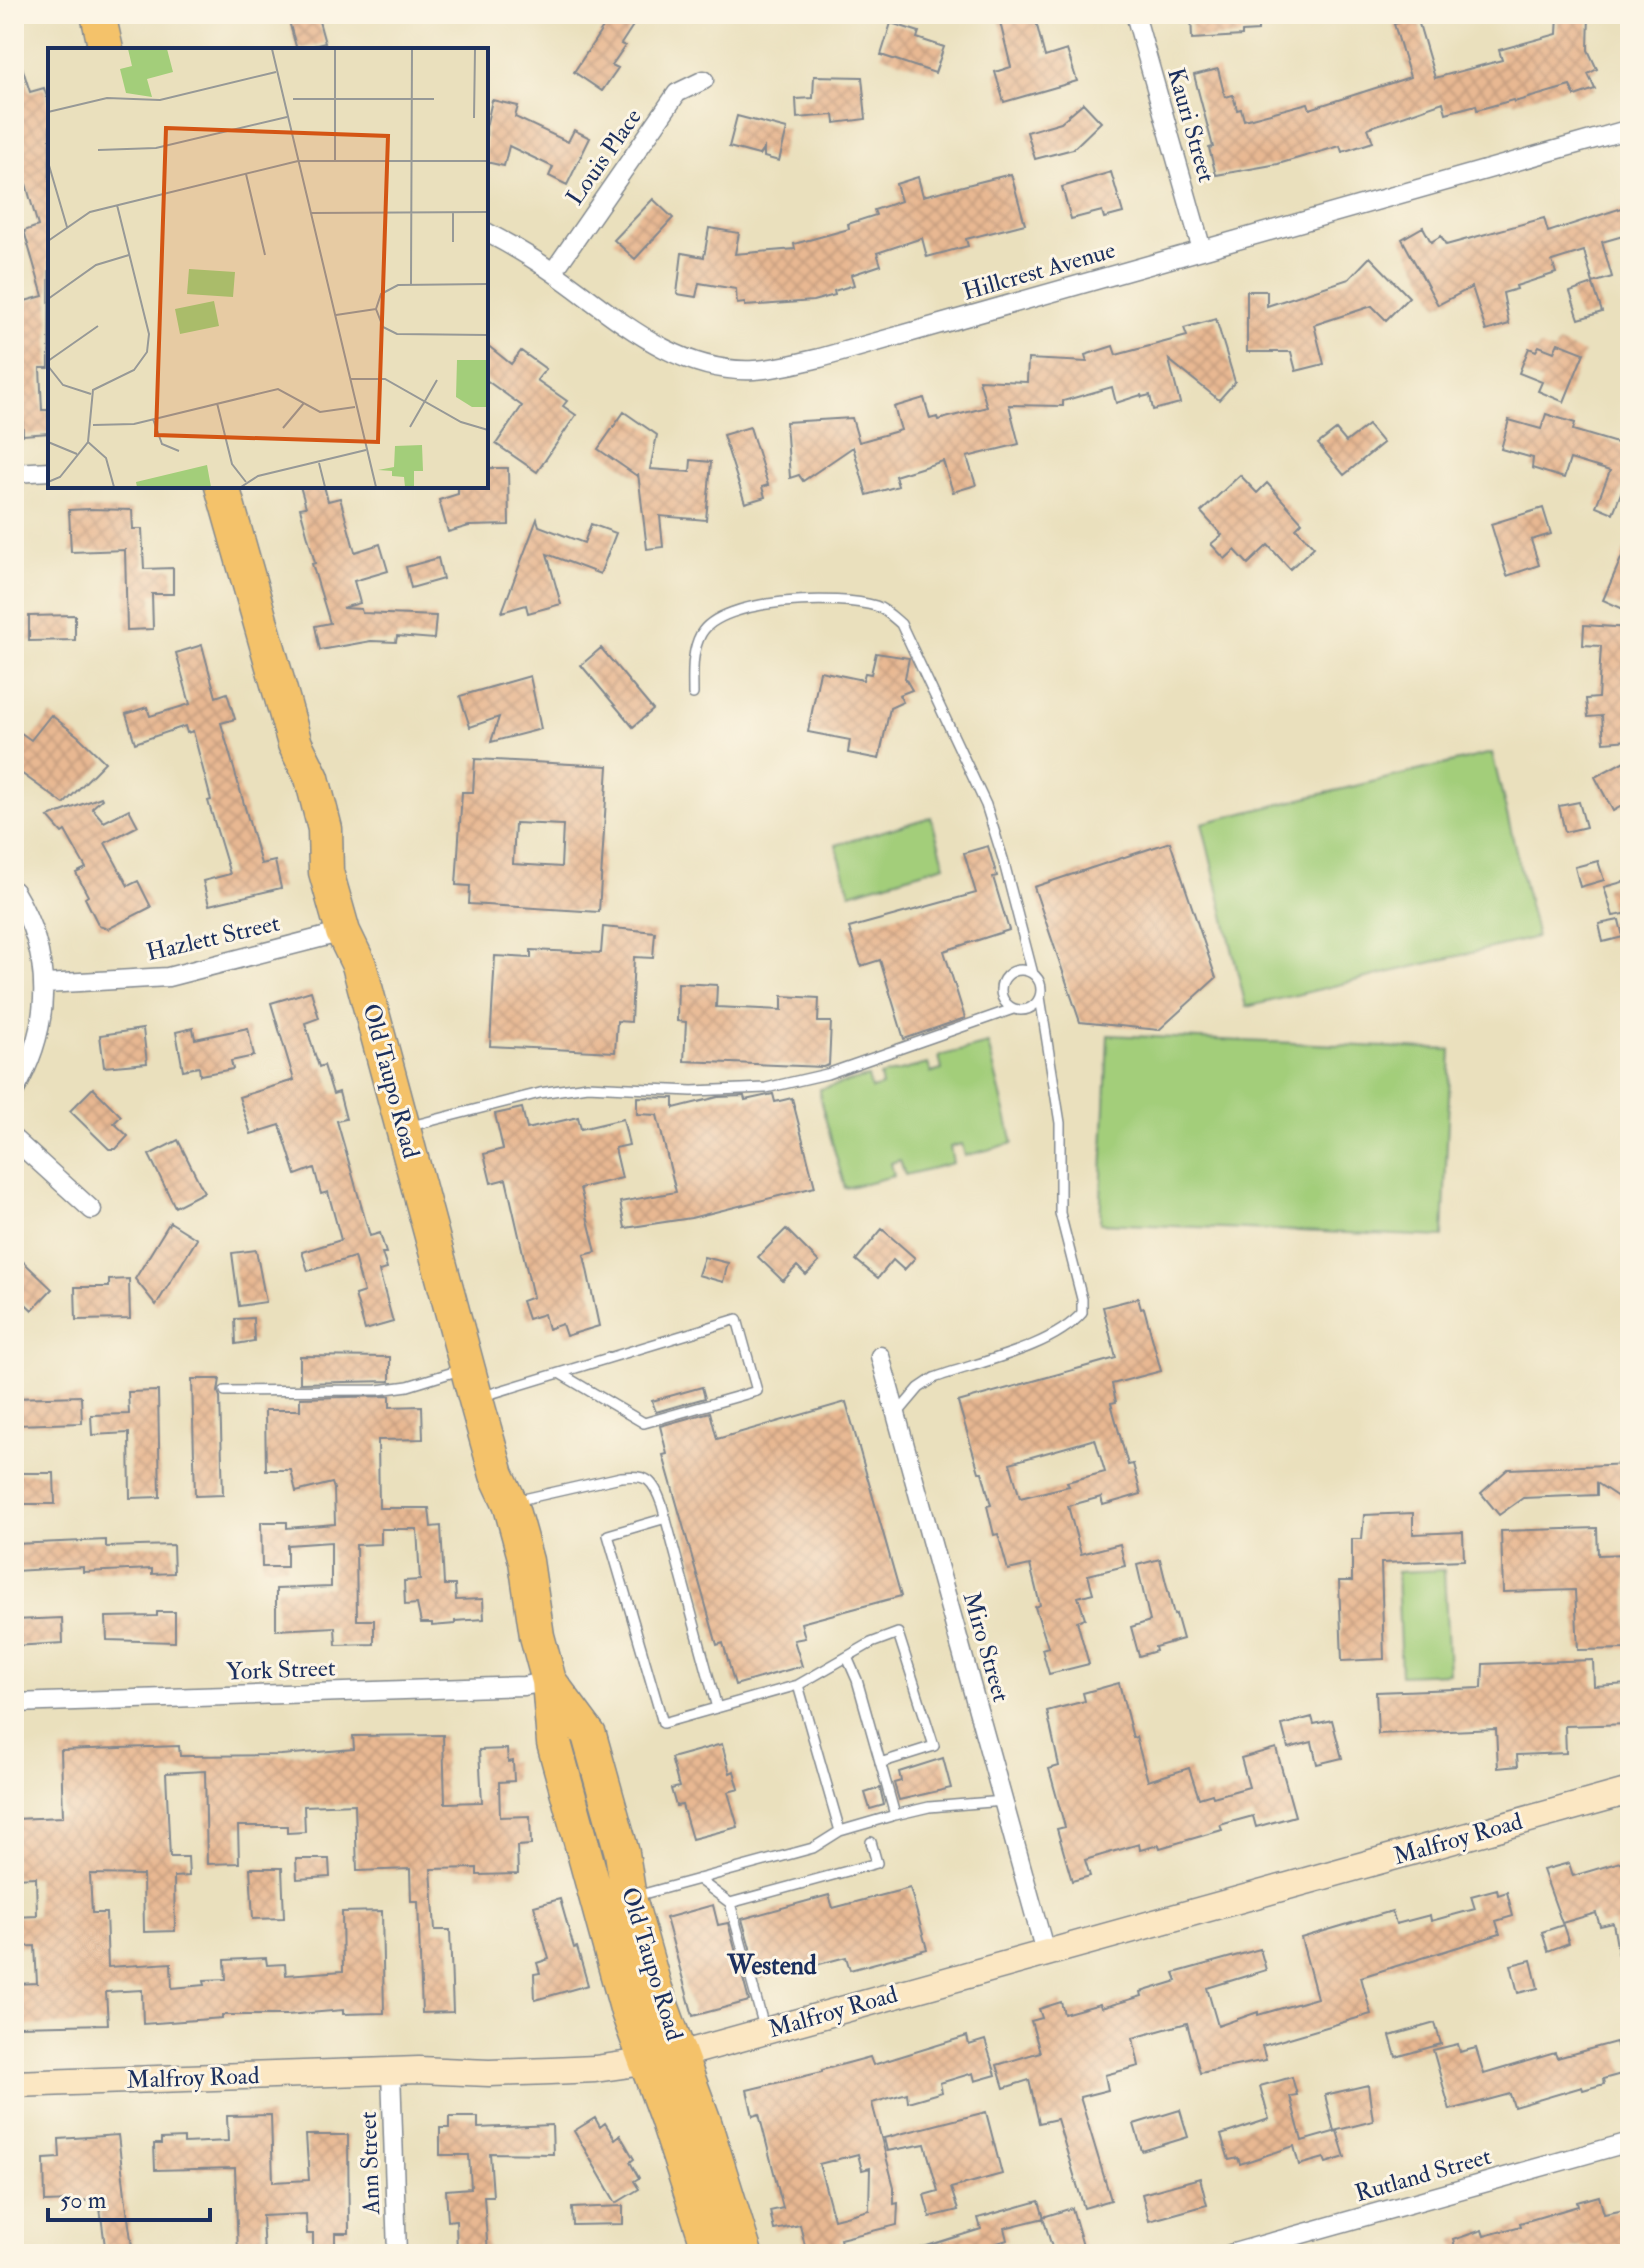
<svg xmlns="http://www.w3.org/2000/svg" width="1644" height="2268" font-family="'IM FELL Double Pica',serif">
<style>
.garden{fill:#a3ce7a;stroke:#5f7e6c;stroke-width:2}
.building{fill:url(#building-cross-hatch);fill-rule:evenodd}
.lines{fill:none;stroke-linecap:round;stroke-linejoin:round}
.lane-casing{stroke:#82888e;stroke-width:12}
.street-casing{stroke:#82888e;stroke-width:21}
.secondary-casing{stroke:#82888e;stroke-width:29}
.highway-casing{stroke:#82888e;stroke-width:37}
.lane{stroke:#fff;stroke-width:9}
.street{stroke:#fff;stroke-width:18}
.secondary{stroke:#fbe7c3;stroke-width:26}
.highway{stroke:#f4c26a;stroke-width:34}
.labels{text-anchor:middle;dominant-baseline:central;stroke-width:6;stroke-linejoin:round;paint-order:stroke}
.street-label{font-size:24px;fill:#1b2f5e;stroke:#fcf5e5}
.neighbourhood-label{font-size:26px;font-weight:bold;fill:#1b2f5e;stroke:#fcf5e5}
.inset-road{fill:none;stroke:#979997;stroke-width:2}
.view{fill:#d45514;fill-opacity:0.15;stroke:#d45514;stroke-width:4}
.inset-edge{fill:none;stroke:#1b2f5e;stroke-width:4}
</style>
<defs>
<pattern id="building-cross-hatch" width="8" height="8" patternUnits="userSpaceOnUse" patternTransform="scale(2)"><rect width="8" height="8" fill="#e8b892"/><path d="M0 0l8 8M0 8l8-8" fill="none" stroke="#c69e80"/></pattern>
</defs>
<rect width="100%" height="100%" fill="#fcf5e5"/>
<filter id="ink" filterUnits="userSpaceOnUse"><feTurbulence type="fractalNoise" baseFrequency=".0125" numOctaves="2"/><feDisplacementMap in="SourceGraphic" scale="16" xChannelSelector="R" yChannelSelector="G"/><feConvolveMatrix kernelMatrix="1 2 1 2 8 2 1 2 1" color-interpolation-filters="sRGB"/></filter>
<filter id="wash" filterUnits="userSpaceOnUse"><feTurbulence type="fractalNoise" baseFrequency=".006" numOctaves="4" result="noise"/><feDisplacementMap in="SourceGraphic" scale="32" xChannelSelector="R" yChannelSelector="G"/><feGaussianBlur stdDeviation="1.8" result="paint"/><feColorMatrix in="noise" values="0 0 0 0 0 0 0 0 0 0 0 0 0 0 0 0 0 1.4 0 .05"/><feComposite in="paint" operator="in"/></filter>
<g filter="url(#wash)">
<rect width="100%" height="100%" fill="#eae0bd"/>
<path class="garden" d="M1492,753l45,184 -291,70 -44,-184z
M931,817l14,48 -95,28 -14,-48z
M1108,1035l343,15 -8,187 -343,-14z
M988,1044l25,99 -48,13 -3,-12 -12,3 3,16 -48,12 -5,-15 -9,3 3,13 -49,12 -24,-85 -1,-14 48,-12 3,12 11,-3 -2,-10 48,-12 3,9 11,-3 -3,-14z
M1444,1570l5,103 -48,2 -4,-103z"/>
<g id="blocks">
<path class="building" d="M287,14h30l8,29 -28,7z
M612,14l22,10 -13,20 4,2 -13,19 6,3 -16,23 -28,-19z
M998,14h36l11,43 22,-7 10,31 -73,21 -9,-30 16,-5z
M1191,14h67v17l-16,1v4l-50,3z
M1558,14h31l-1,36 9,19 -9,5 7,15 -20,7 -5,-10 -56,16 -1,-2 -36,10 -1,-5 -30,8 -3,-11 -75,26 5,14 -31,10 -2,-6 -62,18 -62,11 -7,-27 4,-1 -19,-72 24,-6 7,28 8,-2 4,15 4,-1 3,11 64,-17 2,6 100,-32 -16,-53 23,-7 18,61 67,-18 -3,-10 58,-16z
M891,23l28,9 -2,6 27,9 -9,26 -54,-18z
M18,54l12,38 14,-4 6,19 -1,261h-9l2,42h6l1,23 -26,2 -1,-24 -8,1v-108l29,-8 -19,-65 14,-5 -14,-49 -10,2v-124z
M814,76l48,1 4,42 -31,4 -1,-8 -37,3 -1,-19 17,-1z
M492,100l26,6 -3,11 53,25 6,-12 16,8 -23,47 -18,-9 4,-9 -44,-21 -5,20 -18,-4v-35z
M1083,103l18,19 -28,27 -38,10 -8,-27 34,-10z
M737,116l50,13 -8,32 -15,-4v-9l-5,7 -30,-8z
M1111,172l12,41 -19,5 -2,-7 -31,8 -9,-32z
M1011,174l14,50 -59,15 2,7 -41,11 -5,-19 -45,15 4,12 -30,10 3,10 -20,6 1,4 -22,6 -68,5v-3l-8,1 -1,-15 -37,-6 -3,14 -19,-3 5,-41 22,4 5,-29 30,5 -4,21 60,-5 -1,-5 55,-15 -1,-5 28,-9 -2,-5 27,-9 -5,-17 22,-7 5,19z
M653,199l20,19 -38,41 -21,-19z
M1625,207l5,27 -28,8 10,35 -19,6 -9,-32 -32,10 4,12 -40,13 1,3 -14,4 6,31 -23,7 -14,-44 -34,18 -36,-66 21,-12 8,15 10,-6 5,9 98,-27 4,14z
M1370,257l39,40 -23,23 -14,-14 -58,19 10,39 -28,7 -5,-19h-44v-61h20v15l82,-27z
M1593,284l9,28 -23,7 -9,-27z
M1216,319l19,63 -16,18 -50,-40 11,43 -27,7 -3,-15 -8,2 -1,-2 -25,8 -4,-16 -49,14v5l-54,-1 10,39 -52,13 9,28 -23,7 -10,-31 -48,15 3,10 -31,9 -14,-48 -50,34 -4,-6 -9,3 -4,-56 66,-4 7,24 42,-12 -7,-23 30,-9 6,21 7,-2 1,3 49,-13 -8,-27 48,2 1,-23 59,3 -2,-7 28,-9 3,9 71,-19 -3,-8z
M1558,343l26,10 -20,49 -26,-11 4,-9 -23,-9 10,-25 7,3 3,-5 15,6z
M486,344l25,20 10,-13 25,18 -9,11 30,21 -4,5 13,9 -39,57 -41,-28 26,-38 -36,-26z
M624,412l33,23 -7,34 40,3 1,-12 20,2 -5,58 -46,-4 3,31 -16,2 -9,-76 -1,3 -39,-27z
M1546,414l29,9 -2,7 57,17v24l-17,42 -17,-7 14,-35 -40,-12 -6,19 -32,-10 1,-10 -32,-9 8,-29 32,9z
M1368,425l15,18 -39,32 -26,-31 18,-14 10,12z
M750,427l18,58 -6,2 3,10 -20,6 -22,-68z
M486,468h22l1,57 -40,1 -21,6 -9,-32 19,-6v-8h28z
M1240,475l17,18 10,-10 35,39 -6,6 18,19 -24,22 -22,-24 -20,19 -13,-14 -10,9 -14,-15 11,-9 -21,-23z
M300,486h24l4,15 12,-3 15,54 25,-8 8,27 -34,10 6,22 -18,5 19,1 1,4 74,3 -2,23 -37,-3 -1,6 -25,-1 -51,9 -5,-24 15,-3 -18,-59 3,-1 -15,-55 6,-1z
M1543,508l8,26 -20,6 8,25 -32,11 -16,-52z
M90,509l42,1 1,19h9l2,40 29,-1v26h-21l1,35 -26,1 -2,-80 -54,2 -2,-42z
M537,519l2,7 45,17 7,-19 25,9 -16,41 -53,-20 14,50 -33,9 -2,-8 -24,7z
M1630,538v74l-27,-12z
M438,558l5,21 -32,9 -5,-21z
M75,615v25l-46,1v-25z
M1584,625l46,3 -6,67h6v45l-26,2 -2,-26 -14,1 -2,-18 12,-1 3,-52 -18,-1z
M202,645l14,52 11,-4 8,26 -14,4 40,141 14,-3 6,27 -72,17 -6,-24 27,-7 -22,-73 3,-1 -18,-69 -6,2 -2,-7 -50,17 -9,-29 21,-7 3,9 40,-12 -14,-51z
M601,648l52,62 -20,17 -52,-62z
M876,653l33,5 -4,20 7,12 -13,5 4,7 -13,6 -11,51 -31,-6 2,-13 -42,-8 12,-61 43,9 2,-7 6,1z
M530,676l11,53 -50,13 8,-25 -29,10 -10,-31z
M51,715l27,21 27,26 -41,42 -50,-36v-40l17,12z
M1630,758v43l-17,10 -18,-34z
M475,759l133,7 -9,146 -130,-8 1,-18 -14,-1 6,-93h11zM515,823l48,2 -2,42 -48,-3z
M101,797l1,2 -10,9 12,14 25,-13 9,17 -33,17 23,43 10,-5 13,26 -43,22 -9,-3 -14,-28 3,-2 -12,-23 10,-5 -21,-37 -3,2 -14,-16z
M1579,802l7,25 -21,5 -6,-26z
M1170,842l46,136 -57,52 -79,-8 -46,-135z
M988,846l9,30 -4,1 16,53 -65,21 21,67 -61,21 -24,-79 -19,6 -12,-38 127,-35 -12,-40z
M1598,861l6,19 -24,7 -5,-20z
M1630,880v33l-17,3 -9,-29z
M1619,920l4,17 -20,5 -4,-18z
M603,927l52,5 -2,26 -19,-1 -3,65 -14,-1 -2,31 -125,-6 5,-90 36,2v-8l70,3z
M678,983l39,2 -1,22 66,3v-14l37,2 -1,24h13l-2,43 -6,2 -139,-6 2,-39 -9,-1z
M311,991l8,27 -14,5 14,44 5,-2 9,29 6,-2 7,27 -9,2 33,115 10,-3 6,20h-4l5,16 -8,2 14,51 -28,8 -10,-35 9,-3 -10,-35 -46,14 -6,-19 39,-12 -13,-48 -7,2 -7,-26 -18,7 -16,-50 -29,9 -12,-37 55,-17 -23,-77z
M193,1028l2,11 53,-11 6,28 -23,5 2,8 -33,6 -1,-8 -16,3 -7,-38z
M143,1029l4,34 -43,4 -4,-32z
M93,1088l28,28 -7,7 14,13 -12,13h-7l-39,-38z
M773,1094l2,8 17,-4 23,89 -124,31 -66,10 -5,-26 56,-10 -19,-77 -20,-1v-17l37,1v10l44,-11 26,-1 1,4z
M522,1108l5,21 51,-12 3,12 42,-10 6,26 -14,3 7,30 -42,10 16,64 -12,3 15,71 -33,10 -4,-12 -14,5 -4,-15 -16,5 -6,-18 11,-4 -27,-118 -15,4 -7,-29 19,-5 -8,-35z
M178,1140l26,52 -29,15 -26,-52z
M170,1222l27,17 -41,66 -21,-26z
M786,1229l33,33 -13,13 -9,-9 -14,15 -25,-24z
M882,1229l33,29 -11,12 -11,-10 -15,18 -22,-18z
M256,1250l10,52 -27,4 -7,-53z
M14,1253l38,36 -20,21 -18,-17z
M704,1257l24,6 -5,19 -25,-7z
M129,1279l1,40 -54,1 -1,-33h34v-7z
M1138,1298l3,11 3,-1 17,63 -49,13 4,18 -5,1 17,62 5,-1 8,30 -38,11 -2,-8 -33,9 13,48 39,-10 5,22 -37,9 5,18 -15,4 7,21 -8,3 12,43 -40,10 -7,-25 6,-2 -13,-40 5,-2 -10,-40 -22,5 -10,-36 -4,1 -7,-29 4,-1 -9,-33h-3l-21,-70 158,-44 -13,-51zM1095,1439l10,33 -38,10 2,4 -49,12 -10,-35z
M253,1318l1,23 -18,3 -1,-25z
M300,1356l90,1v24l-90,2z
M192,1379h28l-2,13 2,5 3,98 -28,1z
M702,1387l3,11 -49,14 -4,-11z
M158,1391l2,106 -30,1 -1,-65 -37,2 -1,-20 38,-1 -1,-22z
M81,1396l1,27 -68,2v-27z
M390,1396v11l32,-1 1,33 -45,1 1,68h50l2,19 10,-1 3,59h11l1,15 27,-1 1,20 -29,2v3l-23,2v-3h-11l-4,-19 -12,1 -1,-24 16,-1 -3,-51h-36v15l-25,1 1,75h17v24l-38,1 -1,-18 -59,3v-41l55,-2v-45l-44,3v22h-25l-1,-45h26v6l48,-4 -1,-35 -2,-6 -36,9 -5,-22h-25l-1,-60h35v-12z
M846,1402l55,194 -100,27 4,15 -11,2 8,26 -67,19 -12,-42 -6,2 -54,-190 4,-1 -7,-28 50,-14 7,27z
M1630,1464v41l-33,-22v12l-74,3 -24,17 -18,-22 27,-24z
M14,1473h40l1,31h-41z
M1413,1513v21l50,-2 1,28 -83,3 3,96 -42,2 -3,-80h13v-42h10l2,-24z
M1597,1528l1,27 28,-1 2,95 -50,1 -3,-60 -72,2 -2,-61z
M106,1540v7l67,-2 1,28 -22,1v-5l-69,3v-5l-69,4v-27z
M1160,1559l14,56 2,-1 7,25 -28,8 1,4 -17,5 -8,-29 19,-6 -13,-56z
M157,1612h18v30l-68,-2 -1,-23 51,-1z
M62,1618l1,25 -49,3v-26z
M1593,1660l1,26 36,-2v40l-65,2 1,27 -49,2 1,11 -20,2 -2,-39 -118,5 -2,-42 106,-4 1,-24z
M1119,1683l14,55 3,-1 12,44 41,-13 10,30 13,-4 1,3 36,-10 -8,-29 35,-10 19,68 -39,11 -3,-11 -33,9 2,5 -62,18 -1,-3 -19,5 -1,-6 -54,16 5,16 -18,5 -15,-52 8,-2 -16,-58 10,-3 -12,-55 38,-10 -2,-8z
M1312,1717l2,7 18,-4 10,38 -25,6 -5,-22 -24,6 -6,-23z
M443,1735l2,68 37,-1 -3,-52 28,-1 1,13 5,-1 1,20 -15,1 1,35 30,-1 1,29 -14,1 1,28 -41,1v-7l-46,1 4,61h15l3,82 -31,1 -4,-112h-7l-1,-32 -53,2 -2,-67 -51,2 1,26 -18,1v-7h-49l1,37 -32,1 -2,-93 -39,2 4,84h18l1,19 -15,1 1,54 -31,1 -1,-57 -53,-1 2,39h14l2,54 63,-4 1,25 33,-3 -1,-5 22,-1 -1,-19 41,-2 1,7 18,-1 1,11 57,-4 -1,-59 40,-1 2,102 -41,1v-4l-56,5h-65v3l-79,6 -1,-34 -36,2 2,32 -90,2 -2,-42 21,-1 -2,-37 -21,1v-30l23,-1 -1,-39 -22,1v-59l49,-2 -2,-67 118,-4 1,10 101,-1 73,-6 -1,-13z
M722,1744l8,29 4,-2 5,18 -11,3 10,35 -46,12 -10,-34 -6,1 -5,-17 8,-2 -8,-29z
M943,1758l8,30 -52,12 -5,-17 7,-2 -2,-9z
M880,1788l4,17 -14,4 -5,-16z
M296,1859h33l1,18 -33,2z
M1630,1859v110h-9l-8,-46 -13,3 -4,-13 -34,10 -19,-53 26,-7 4,13z
M250,1868h32l2,50 -31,1z
M910,1888l17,61 -77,21 -4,-13 -87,23 -17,-61 87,-24 4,13z
M1497,1889l1,6 9,-3 6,24 -17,5 4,13 -139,43 10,37 -109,32 4,14 -66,13 -13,-50 -54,15 6,28 -34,9 3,15 -28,7 31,103 -27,8 -27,-89 -18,4 -10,-43 -25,8 -7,-23 43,-13 -9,-31 11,-3 -3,-9 22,-7 3,12 36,-10 1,4 41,-12 -1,-4 36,-11 -3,-8 86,-24 6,21 -59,18 11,38 40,-14v3l59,-17 -16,-60 91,-27 4,13 34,-9 1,6 44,-12 -4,-13z
M560,1899l14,49 3,-1 11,38 -53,15 -1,-26 6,-1 -3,-10 12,-4 -15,-53z
M713,1905l5,20 10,-2 21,78 -56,15 -27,-98z
M1563,1925l6,18 -21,8 -6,-19z
M1531,1960l7,28 -20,5 -7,-28z
M1435,2023l6,21 -45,13 -6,-21z
M967,2036l2,9 16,-5 11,35 -21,6 -2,-8 -33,10 2,9 -34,10 -1,-9 -35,10 22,84v17l4,-1 -1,22 -57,14 2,9 -24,6h-11l-7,-29 -26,5 -4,-19 13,-3 -24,-94 -6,2 -6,-26 75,-18v-2l48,-13 3,8zM858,2154l4,16 8,-2 -1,42 -35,9 -15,-55z
M1616,2042l9,31 -22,6 1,5 -21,6 -1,-3 -68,20 -4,-13 -60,16 -17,-60 25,-6 2,8 16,-4 8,26 71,-21 2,5z
M1292,2077l5,18 -7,1 12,45 35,-10 8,26 -19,6 -2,-5 -25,7 -5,-19 -54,18 -2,-6 -9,2 -8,-25 48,-16 -9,-33z
M1368,2085l5,36 -39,10 -9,-36z
M1180,2110l8,27 -46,14 -8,-27z
M986,2112l16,62 -51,14 7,22 -28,7 -6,-22 14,-4 -13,-47 -38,7 -3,-13z
M271,2115l2,67 36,-2 -3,-45h42l1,98h-14v21h-22v-20h-6l-1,-20 -44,2 2,38h-26l-3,-86 -80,2 -1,-26h7v-5l23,-1v5l44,-2 -1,-25z
M449,2117h29v11l74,-3 1,29 -63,-1 3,43h-9l4,58h-31l-1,-34 -8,1 -2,-31 25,-2 -2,-33h-29v-27h9z
M595,2118l5,9 5,-4 10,16 5,-4 14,24 -4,3 9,16 -5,3 5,8 -23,14 -42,-72z
M118,2135l8,68 7,51h-27l-7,-54 -54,2 -1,-43 16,-1 -1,-19z
M1200,2178l7,27 -58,16 -7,-27z
M1599,2196l5,18 26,-5v45h-39l-1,-4 -7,2 -1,-5 -25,7h-100l-4,-14 29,-10 2,6 37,-10 -1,-3 58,-17 -1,-4z
M1039,2201l5,17 -40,10 3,12 -35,11 1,3h-58l-1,-4 67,-21 -3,-11z
M623,2206v18l-50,1 -1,-17z
M1072,2208l11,38 -29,8 -11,-37z"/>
</g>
</g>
<g filter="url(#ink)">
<use href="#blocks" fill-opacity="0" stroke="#82888e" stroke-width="2"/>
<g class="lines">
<g class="lane-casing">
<path id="lane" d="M693,694c0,-19 -2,-42 8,-60 21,-37 139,-39 175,-28 9,3 18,12 25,18l85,181 17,54 30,115
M1001 990a20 20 0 1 1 40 0a20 20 0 1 1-40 0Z
M411,1126l129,-33 47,-7 105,5 74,-3 61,-14 186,-65
M225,1391l153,-1 30,-4 52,-16
M480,1397l257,-78 20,72 -113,32 -83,-49
M897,1414l22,-26 15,-10c44,-16 117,-30 148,-65v-14l-22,-86v-90l-20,-126
M515,1501l106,-24c27,-3 32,3 41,28l55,203
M666,1518l-58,17 55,188 135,-38 73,-42 27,-10 36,113 -54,17
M847,1657l10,23 38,135
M798,1685l42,146
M698,1879l32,24 34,124
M636,1896l177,-48 27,-17 55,-16 34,-8 75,-6
M730,1903l147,-40 -6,-21"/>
</g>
<g class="street-casing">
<path id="street" d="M1135,14l67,236
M486,232c23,12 47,26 68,41 60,42 121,101 200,97 22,-1 44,-7 66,-12l810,-229
M553,272l124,-179 27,-13
M14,473l36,-2
M14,891c40,66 38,135 0,201
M45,984l123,-7 175,-45
M14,1139l78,71
M880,1356l165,596
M14,1703l510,-17 25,-5
M391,2071l6,183
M1230,2254l400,-112"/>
</g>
<g class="secondary-casing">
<path id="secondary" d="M14,2084l405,-14 70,3 62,-2 44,-2 70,-10 965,-268"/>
</g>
<g class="highway-casing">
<path id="highway" d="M98,14l8,36
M222,486l73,258 17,34 13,51 1,43 17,60 16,33 120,446 18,64 13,28 16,58 11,75 12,45 5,62 74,269 39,106 44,136
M549,1681l40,54 33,118 7,45 25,88 50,136 41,132"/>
</g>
<use href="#lane" class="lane"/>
<use href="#street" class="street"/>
<use href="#secondary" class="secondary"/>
<use href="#highway" class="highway"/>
</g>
</g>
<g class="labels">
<g class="street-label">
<text transform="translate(1191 125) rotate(74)">Kauri Street</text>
<text transform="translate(604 157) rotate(-55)">Louis Place</text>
<text transform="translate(1039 271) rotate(-16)">Hillcrest Avenue</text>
<text transform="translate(213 938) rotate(-13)">Hazlett Street</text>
<text transform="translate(391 1081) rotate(75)">Old Taupo Road</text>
<text transform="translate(986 1647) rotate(74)">Miro Street</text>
<text transform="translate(281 1670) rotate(-2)">York Street</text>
<text transform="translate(1458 1839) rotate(-16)">Malfroy Road</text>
<text transform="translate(652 1964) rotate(73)">Old Taupo Road</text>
<text transform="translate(833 2012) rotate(-16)">Malfroy Road</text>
<text transform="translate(193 2078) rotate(-2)">Malfroy Road</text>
<text transform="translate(370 2163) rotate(-92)">Ann Street</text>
<text transform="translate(1423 2175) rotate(-16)">Rutland Street</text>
</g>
<g class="neighbourhood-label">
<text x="772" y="1966">Westend</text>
</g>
</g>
<g transform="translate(48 48)">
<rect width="440" height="440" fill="#eae0bd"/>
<path d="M80,1h39l6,23 -26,7 5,18 -26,-4 -6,-24 12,-3zM409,312h31v47h-16l-16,-10zM374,397l1,26h-9v16h-9l-1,-10 -12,-1v-5l-14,-1 16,-3 1,-21zM159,417l4,22h-74l-1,-5z" fill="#a3ce7a"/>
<path d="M141,221l46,3 -2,25 -46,-3zM166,253l5,25 -39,8 -5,-25z" fill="#a3ce7a"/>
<path class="inset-road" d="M224,1l104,438M245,51h141M0,64l59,-14 53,2 116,-28M426,70l1,-69M50,102l58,-2 131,-31M287,113v-112M0,114l19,65M198,126l19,81M439,164v30M263,165l177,-1M405,165v29M0,193l42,-29 208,-51h190M363,236l1,-235M440,236l-90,1 -17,9 -5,15 7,18 14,7 91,1M0,251l48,-34 33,-10M288,267l40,-6M0,313l50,-35M0,318l15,19 28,9M303,331h34l76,43 27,8M169,355l15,61 14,18M105,371l9,25 17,7M45,377l41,-1 144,-35 42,23 35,-5M362,379l27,-47M235,380l21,-25M0,394l29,12M40,394l18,16 8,29M271,415l6,24M0,434l12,-5 28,-35 5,-52 41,-20 13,-18 2,-18 -32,-129M193,439l17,-11 108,-26"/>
<path class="view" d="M118,80l222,8 -10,306 -222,-7z"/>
<rect width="440" height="440" class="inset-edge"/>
</g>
<rect width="1644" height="2268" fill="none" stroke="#fcf5e5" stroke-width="48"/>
<path d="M48 2208v12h162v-12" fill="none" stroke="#1b2f5e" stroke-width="4"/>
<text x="60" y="2208" font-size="24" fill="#1b2f5e" stroke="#fcf5e5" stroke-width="6" paint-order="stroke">50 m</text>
</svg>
